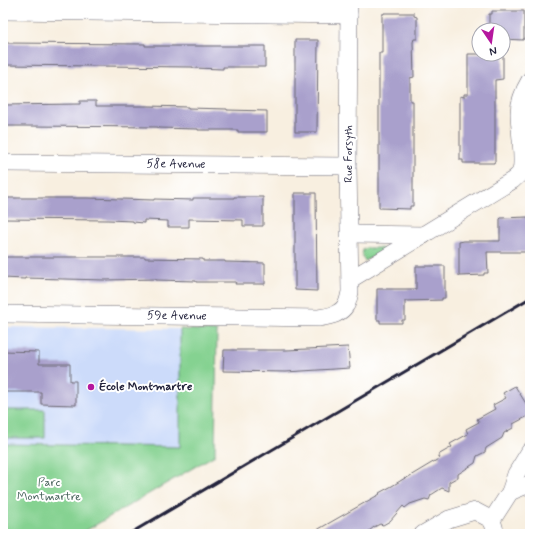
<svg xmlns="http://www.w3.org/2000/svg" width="533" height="537" font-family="Mynerve,sans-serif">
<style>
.built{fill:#ccdbfa}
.green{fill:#85d291;stroke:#547a66}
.building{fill:#a9a0cc}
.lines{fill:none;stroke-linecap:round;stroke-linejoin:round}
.minor-casing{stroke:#6d6a75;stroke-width:18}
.minor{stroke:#fff;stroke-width:17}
.rail{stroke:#22223b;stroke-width:3}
.poi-dot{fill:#b5179e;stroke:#fff;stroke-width:1.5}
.labels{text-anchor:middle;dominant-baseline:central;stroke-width:4;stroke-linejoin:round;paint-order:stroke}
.street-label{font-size:12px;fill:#22223b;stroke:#fff}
.poi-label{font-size:12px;font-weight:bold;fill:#22223b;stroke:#fff;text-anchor:start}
.park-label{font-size:12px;fill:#456059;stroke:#fff}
</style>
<rect width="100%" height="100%" fill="#fff"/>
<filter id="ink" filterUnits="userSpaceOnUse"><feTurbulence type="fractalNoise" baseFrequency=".025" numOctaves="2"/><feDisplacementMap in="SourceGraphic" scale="8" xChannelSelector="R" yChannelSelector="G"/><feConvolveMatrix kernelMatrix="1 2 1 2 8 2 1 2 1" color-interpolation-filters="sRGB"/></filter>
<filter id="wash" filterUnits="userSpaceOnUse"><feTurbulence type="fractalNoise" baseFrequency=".012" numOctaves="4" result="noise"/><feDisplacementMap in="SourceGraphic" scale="16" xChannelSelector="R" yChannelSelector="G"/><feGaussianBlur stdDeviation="0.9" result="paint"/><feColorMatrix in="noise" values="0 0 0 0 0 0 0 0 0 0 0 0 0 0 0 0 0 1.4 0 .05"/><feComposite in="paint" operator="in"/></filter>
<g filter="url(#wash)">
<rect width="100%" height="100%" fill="#f8efe0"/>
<path class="built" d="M3,327l177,2v118l-177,-3z"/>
<path class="green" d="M367,248h13l3,1v2l-18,10c-3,-3 -3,-7 -2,-11z
M180,329l37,2 -2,124 -135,79h-77v-90l177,3z
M3,410h42v28h-42z"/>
<g id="blocks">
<path class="building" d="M492,11h32v28h-1v1l-20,-1v-9h-14v-16h3z
M384,13h30v3l3,1v22h-3l-1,3 1,35 -4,1v23h3v105h-3v3l-31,-1v-155h3v-39h2z
M295,40h23l-1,92h-22z
M3,43l142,1v2h120v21h-42v2l-30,-1v-1l-190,-2z
M468,54h35v25l-8,1v82h-1v1h-31v-3h-3v-64l4,1v-3h4z
M80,101h16v5h51l41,1v1l39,1v1l40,1v21h-29v-2h-40v-1l-40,-1v-1l-130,-1h-25v-21l77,-1z
M295,193h21l1,98 -22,-1z
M234,197h29v29h-20v-6l-54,-1v8h-21v-6l-24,-1v3l-11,-1v-1l-25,-1 -105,-1v-21h84l67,2v-1l39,1v-2h41z
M528,217v2h1v30h-3v3h-39l1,21h-4v2l-25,1v-34l5,-1h36v-22l1,-1z
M3,257h142v1l58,1v2h22v1l40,1v21h-30l1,-2h-40v-1l-40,-1v-1l-51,1 -80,-2v1l-22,-1z
M416,266h29v32h-3v2l-37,1v19h-3v3h-22v-3h-3v-31h39z
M348,347l2,21 -64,4 -63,-1 1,-21h63z
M3,351l36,1v12h31v17h6v24l-35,-1v-12h-38z
M515,386l15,24v5l-17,9v4l-9,5 -2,5 -16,10 -1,4 -8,4 -2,7 -17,11v3l-9,5v9l-7,-3 -11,7 -2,5 -4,-1 -15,5 -5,4 -2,-2 -13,15 -7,4 -3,-1 -6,3 -5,4 -1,3h-58l70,-40 -1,-1 13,-7 13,-8v1l35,-21 -2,-3 14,-8 -2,-3 18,-10 -2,-5 13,-7 -2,-3 18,-10 -2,-4 13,-7 -3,-5z"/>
</g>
</g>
<g filter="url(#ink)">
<use href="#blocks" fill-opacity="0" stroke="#6d6a75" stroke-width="1"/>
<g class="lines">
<g class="minor-casing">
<g id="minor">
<path d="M3,11l346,4"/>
<path id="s1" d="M3,163l345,3"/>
<path d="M350,234l74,1"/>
<path d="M351,279l162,-99c2,-2 6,-5 7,-7 5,-9 -1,-48 -1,-60 0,-12 5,-23 11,-33"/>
<path id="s2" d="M3,314l316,4c10,-2 21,-3 27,-13 2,-3 3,-9 4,-13l-2,-126 1,-163"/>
<path d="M510,492l17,-7h3"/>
<path d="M492,520l4,14"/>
<path d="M423,534l26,-15 26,-8 17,9 18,-28 6,-18 14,-23"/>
</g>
</g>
<use href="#minor" class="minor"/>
<path class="rail" d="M129,534l401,-236"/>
</g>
</g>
<circle class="poi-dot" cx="91" cy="387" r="4"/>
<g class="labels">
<g class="street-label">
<text transform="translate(349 154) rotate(-90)">Rue Forsyth</text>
<text stroke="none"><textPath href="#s1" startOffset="173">58e Avenue</textPath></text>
<text stroke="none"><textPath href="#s2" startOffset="174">59e Avenue</textPath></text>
</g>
<g class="poi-label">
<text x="99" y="387">École Montmartre</text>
</g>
<g class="park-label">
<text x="49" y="483">Parc<tspan x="49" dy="14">Montmartre</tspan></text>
</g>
</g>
<rect width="533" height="537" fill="none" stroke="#fff" stroke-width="16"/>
<g transform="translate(491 42) rotate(167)"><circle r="19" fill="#ffffff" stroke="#a7a7b1"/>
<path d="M0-3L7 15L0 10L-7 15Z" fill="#b5179e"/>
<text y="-6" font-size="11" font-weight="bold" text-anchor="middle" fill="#22223b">N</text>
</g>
</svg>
